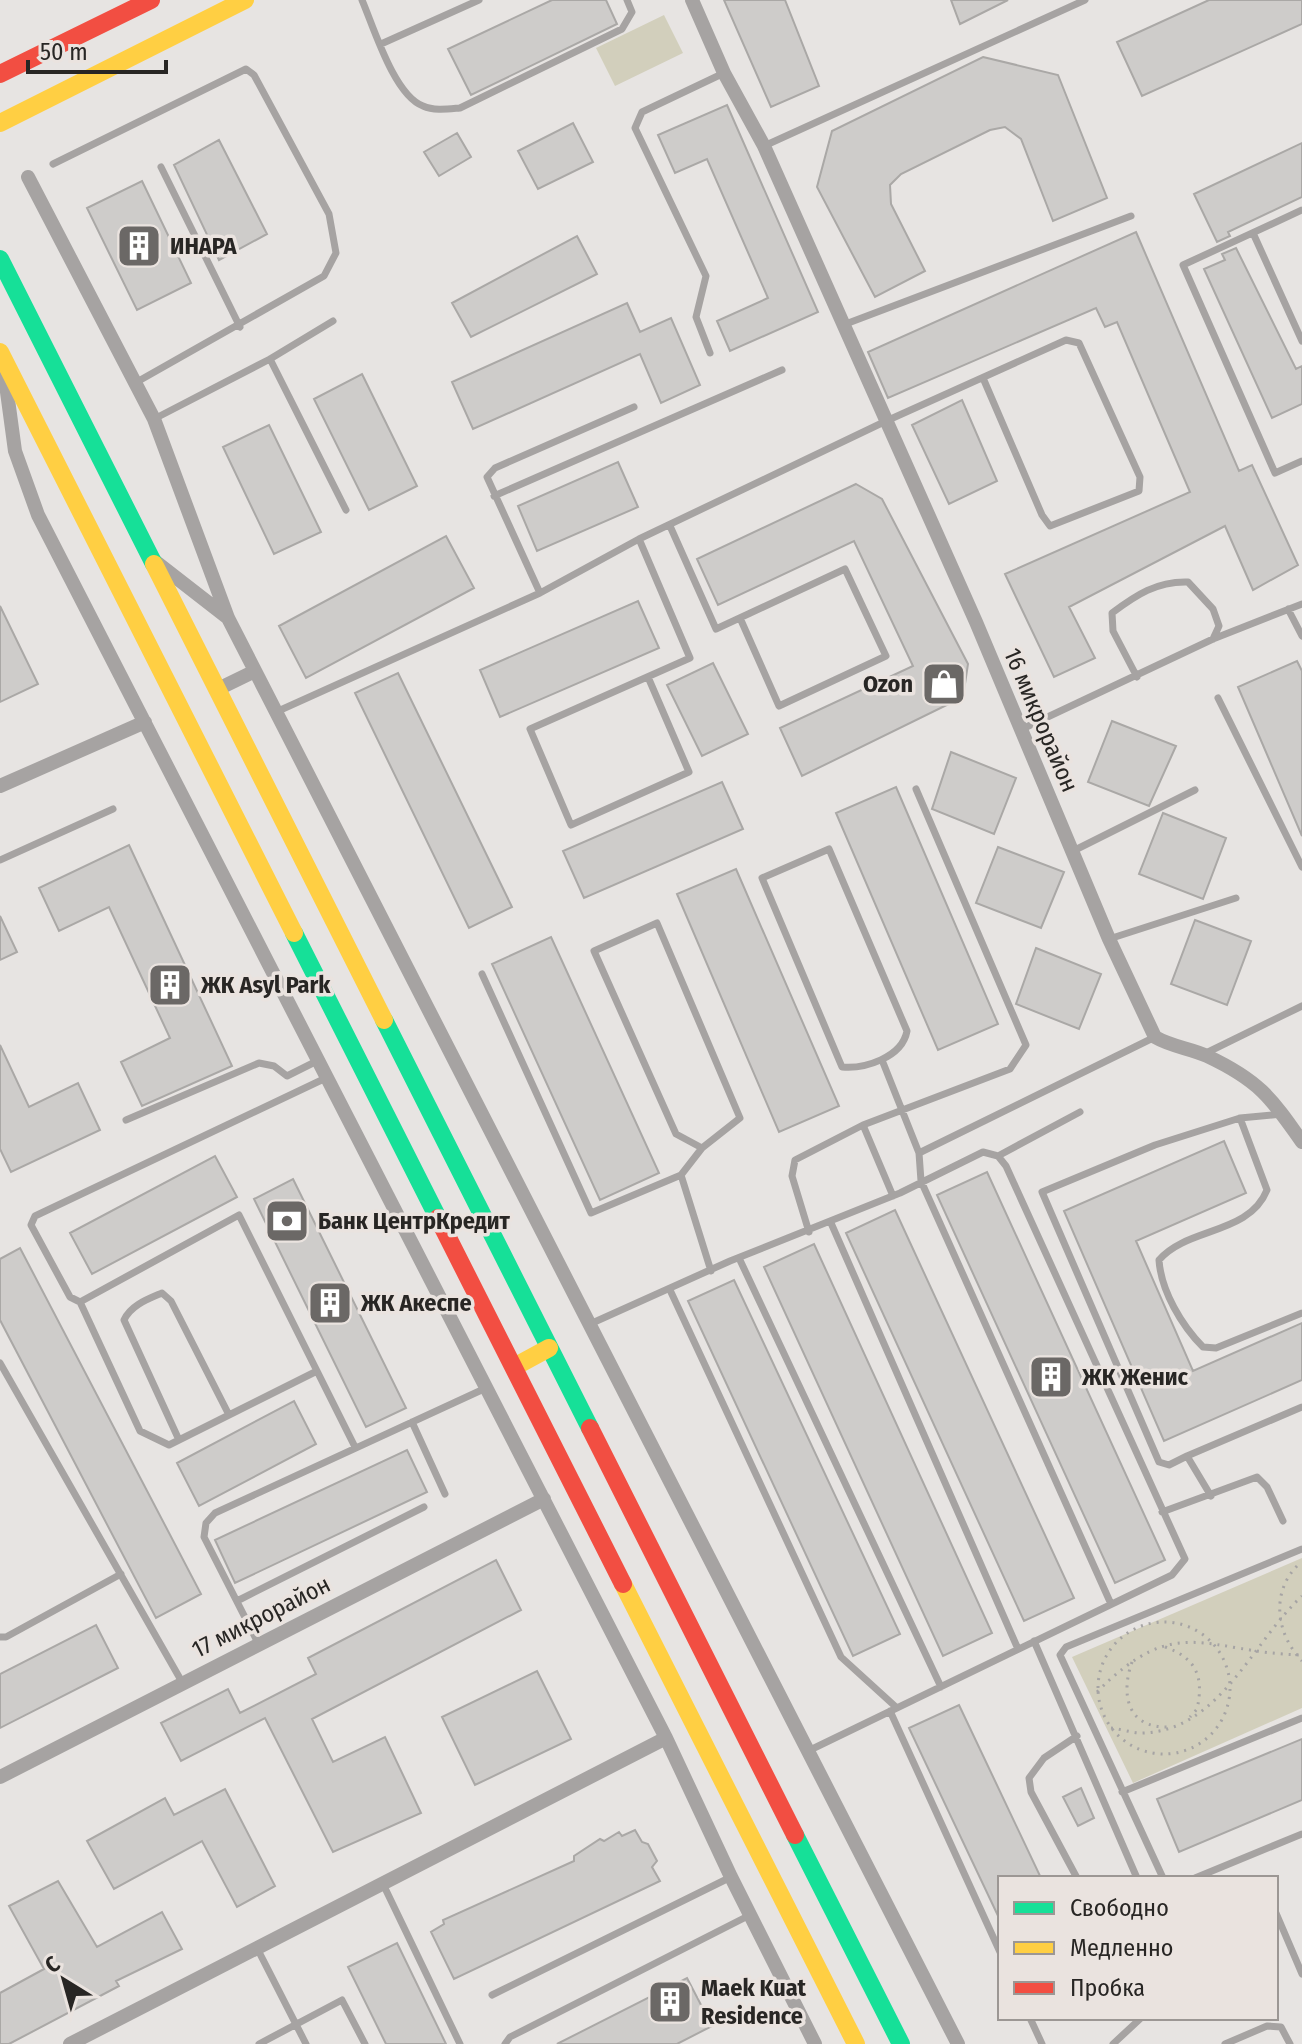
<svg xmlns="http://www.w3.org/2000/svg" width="1302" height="2044" font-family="'Fira Sans Condensed',sans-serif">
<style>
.green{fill:#d2cfbc}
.building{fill:#ceccca;stroke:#aaa8a6;stroke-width:2}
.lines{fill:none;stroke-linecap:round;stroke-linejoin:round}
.path{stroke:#a6a4a4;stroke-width:3;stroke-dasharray:2 6;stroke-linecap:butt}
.lane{stroke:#a6a3a2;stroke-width:7}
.street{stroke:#a6a3a2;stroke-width:14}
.fast{stroke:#16e098;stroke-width:18}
.slow{stroke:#ffcf43;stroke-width:18}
.jam{stroke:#f24e42;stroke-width:18}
.labels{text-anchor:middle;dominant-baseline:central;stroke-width:7;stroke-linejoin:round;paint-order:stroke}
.poi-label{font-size:24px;font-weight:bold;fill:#282624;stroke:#eae3df;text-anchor:start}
.street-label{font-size:24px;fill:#282624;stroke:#eae3df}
</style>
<rect width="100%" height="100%" fill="#e7e4e2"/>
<path class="green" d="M664,15l19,38 -68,33 -19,-38z
M1302,1558v150l-169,75 -61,-126z"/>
<path class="building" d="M552,0h54l11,24 -146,71 -23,-46z
M724,0h61l34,86 -48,21z
M951,0h57l-48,24z
M1209,0h93v24l-160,72 -25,-54z
M983,57l75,18 49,123 -54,23 -32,-82 -16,-12 -15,3 -89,44 -11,11 1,19 34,67 -50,26 -58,-110 15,-56z
M727,105l91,207 -88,39 -13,-30 51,-23 -61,-139 -32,14 -17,-38z
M573,123l20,39 -55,27 -20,-38z
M457,133l14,24 -32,19 -15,-24z
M219,140l48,94 -48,26 -45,-95z
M1302,143v54l-74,35 2,4 -13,6 -23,-48z
M142,181l49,102 -54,27 -50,-102z
M1136,232l103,239 13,-6 46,100 -45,25 -28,-64 -156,81 26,51 -41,19 -49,-103 185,-82 -73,-170 -12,5 -9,-19 -208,90 -20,-46z
M577,236l20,38 -126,63 -19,-34z
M1236,248l60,121 6,-3v38l-30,14 -68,-149 21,-9 -3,-6z
M627,303l13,29 31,-14 29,67 -39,18 -21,-49 -167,75 -21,-47z
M362,374l55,112 -48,24 -55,-111z
M962,400l35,81 -48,23 -37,-79z
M269,425l52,107 -47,22 -51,-107z
M618,462l20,45 -101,44 -19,-45z
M856,484l26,15 86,165 -5,33 -161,79 -22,-48 133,-62 -59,-125 -136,64 -21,-46z
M446,536l28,52 -168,90 -27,-52z
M638,601l21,47 -159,69 -20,-47z
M0,606l38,78 -38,18z
M1297,661l5,10v165l-64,-149z
M713,663l35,71 -46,22 -35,-71z
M398,673l114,234 -43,21 -114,-235z
M1112,721l64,25 -27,60 -61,-24z
M951,752l65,26 -22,56 -62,-25z
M722,782l21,47 -159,69 -21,-47z
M896,787l102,237 -60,26 -102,-237z
M1163,813l63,25 -23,61 -64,-25z
M129,845l103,221 -90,40 -21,-44 49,-24 -61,-131 -50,24 -20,-43z
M998,847l66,25 -23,56 -65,-25z
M736,869l103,237 -60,26 -102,-238z
M0,916l17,36 -17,8z
M1195,920l56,21 -24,64 -56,-21z
M551,937l108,236 -59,27 -108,-236z
M1036,948l65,26 -22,55 -63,-25z
M0,1045l29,62 49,-24 22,47 -89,42 -11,-23z
M1224,1141l22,52 -110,48 57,130 109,-48v57l-138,61 -100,-230z
M215,1156l22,41 -145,77 -22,-41z
M987,1172l178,388 -50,23 -178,-388z
M293,1179l113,229 -40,19 -112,-228z
M895,1210l179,388 -50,23 -178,-388z
M814,1244l178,389 -49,23 -179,-389z
M20,1248l181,346 -45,24 -156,-298v-61z
M734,1280l166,354 -47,22 -165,-355z
M294,1401l22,43 -117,62 -22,-43z
M407,1450l20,42 -192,91 -20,-43z
M496,1560l25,50 -209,109 21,43 52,-25 36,76 -88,39 -68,-134 -84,43 -20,-38 67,-34 12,24 76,-39 -8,-16z
M96,1625l22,43 -118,60v-54z
M537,1671l34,68 -96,46 -33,-68z
M959,1705l82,173h-41v42l-91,-192z
M1302,1739v61l-123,52 -22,-53z
M1081,1788l13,30 -16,8 -15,-29z
M225,1789l50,97 -38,21 -35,-66 -88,48 -27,-48 78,-43 9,17z
M635,1830l7,12 6,2 9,17 -5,6 8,14 -206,98 -23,-47 13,-8 -1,-4 131,-59v-5l26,-17 4,2 15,-9 3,4z
M58,1881l39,66 65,-35 20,37 -66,32 3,5 -110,58h-9v-51l44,-24 -35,-63z
M397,1943l49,101h-60l-38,-77z
M687,1978l25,48 -35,18h-120z"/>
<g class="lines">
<path class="path" d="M1297,1566c-27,28 -20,69 5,95
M1098 1688a66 66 0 1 1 132 0a66 66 0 1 1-132 0Z
M1165,1647c32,11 39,31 32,62l-7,8
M1132,1662c-11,31 -6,66 36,65
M1097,1692c80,-81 110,-39 205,-37
M1111,1728c10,1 21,5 31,5 78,-2 110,-91 160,-137"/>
<path class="lane" d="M362,0c12,28 32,95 61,106 11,5 25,3 37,2l162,-79 10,-17 -5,-12
M381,44l98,-44
M764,146l321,-146
M53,164l193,-95 8,6 75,139 7,39 -12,23 -189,107
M161,167l79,160
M1302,210l-119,55 92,208 27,-12
M1253,233l49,108
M843,325l288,-109
M710,353l-14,-36 10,-41 -71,-148 7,-16 82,-39
M270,359l76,151
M154,419l116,-60 63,-38
M494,496l288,-126
M670,526l46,103 129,-60 41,87 -107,50 -39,-88
M639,539l51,119 -160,71 41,96 118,-53 -41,-95
M540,593l-53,-116 8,-9 139,-61
M1288,609l14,27
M1137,677l-24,-46 -1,-18c24,-18 45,-32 76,-31l25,27 6,17 -6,13
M1218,698l84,169
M276,712l264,-119 99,-54 245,-117 182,-82 13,3 61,134 -1,14 -89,35 -8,-11 -59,-137
M1020,730l193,-91 89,-35
M829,849l78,182c-5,27 -43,38 -65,36l-80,-189z
M1073,851l122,-61
M0,860l113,-51
M1109,939l127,-41
M482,974l109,239 90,-38
M1206,1053l96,-47
M882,1060l37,93 2,28 190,423
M328,1077l-293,139 -4,9 39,72 10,5 159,-87 116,232
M1282,1114l-42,4 27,72c-18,45 -80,37 -108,70 2,31 23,66 44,87l13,1 86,-35
M126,1120l133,-57 15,3 13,10 30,-15
M863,1125l147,-56 16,-24 -110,-256
M702,1148l38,-30 -83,-195 -63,28 82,183 26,14 -21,27 30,96
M919,1153l236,-116
M998,1156l82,-44
M831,1223l187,426
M809,1232l-17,-56 3,-16 68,-35 30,71
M739,1258l202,429
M670,1290l171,367 56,51
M80,1302l60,129 29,14 148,-74
M590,1324l140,-63 170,-68 83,-41 15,4 8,10 179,393 -13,16 -364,176
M0,1363l182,319
M412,1422l33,72
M179,1440l-55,-120c7,-15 24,-21 38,-27l9,8 58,114
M1187,1456l-18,9 -10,-3 -117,-270 113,-47 85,-27
M1211,1496l-24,-40 115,-49
M1162,1512l95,-35 10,10 16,34
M237,1601l187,-94
M0,1637h6l115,-63
M1034,1641l103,237
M258,1643l-54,-106 2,-14 9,-10 271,-125
M890,1711l110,241
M1122,1792l180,-74
M1077,1878l-46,-86 -2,-14 15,-20 33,-22
M1163,1878l-103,-223 6,-8 236,-98
M1195,1878l107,-44
M383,1884l77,160
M1276,1913l26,61
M257,1948l49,96
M492,1995l239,-118
M1030,2018l12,26
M259,2044l83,-44 23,44
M505,2044l5,-7 240,-122
M1113,2044l28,-26
M1225,2044l42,-18 14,1 9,17"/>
<path class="street" d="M692,0l32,73 40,73 212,476 133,317 46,98c17,10 35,11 52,19 51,24 64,41 95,86
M28,177l126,242 74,199 730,1426
M4,370l11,81 23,64 628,1223 65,139 84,167
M156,562l72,56
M216,690l39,-19
M0,786l145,-64
M0,1777l544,-278
M70,2044l596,-306"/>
<path class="fast" d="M0,259l154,305
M294,933l144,285
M384,1020l206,408
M795,1835l106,209"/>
<path class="slow" d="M0,123l245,-123
M0,352l294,581
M154,564l230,456
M514,1367l35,-19
M623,1584l233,460"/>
<path class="jam" d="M0,74l151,-74
M438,1218l185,366
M590,1428l205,407"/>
</g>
<defs>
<g id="building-square" transform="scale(2.3)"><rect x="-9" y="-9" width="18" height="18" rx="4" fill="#6b6866" stroke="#eae3df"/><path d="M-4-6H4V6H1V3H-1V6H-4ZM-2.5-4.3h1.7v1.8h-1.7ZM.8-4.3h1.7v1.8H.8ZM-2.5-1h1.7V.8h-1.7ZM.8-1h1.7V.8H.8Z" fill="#fff"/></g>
<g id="shop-square" transform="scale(2.3)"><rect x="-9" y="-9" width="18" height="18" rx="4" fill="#6b6866" stroke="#eae3df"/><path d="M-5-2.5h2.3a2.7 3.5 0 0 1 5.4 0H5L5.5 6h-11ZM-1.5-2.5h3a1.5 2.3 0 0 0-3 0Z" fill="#fff"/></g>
<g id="bank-square" transform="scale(2.3)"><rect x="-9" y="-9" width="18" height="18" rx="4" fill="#6b6866" stroke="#eae3df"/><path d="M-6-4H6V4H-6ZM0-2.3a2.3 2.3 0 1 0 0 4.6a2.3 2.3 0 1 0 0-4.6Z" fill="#fff"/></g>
</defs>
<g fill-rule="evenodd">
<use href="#building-square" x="139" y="246"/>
<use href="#shop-square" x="944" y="684"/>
<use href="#building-square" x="170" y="985"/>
<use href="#bank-square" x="287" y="1221"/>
<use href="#building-square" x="330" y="1303"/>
<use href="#building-square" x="1051" y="1377"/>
<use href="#building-square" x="670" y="2002"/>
</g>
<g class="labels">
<g class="poi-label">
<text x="170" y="246">ИНАРА</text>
<text x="913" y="684" text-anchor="end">Ozon</text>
<text x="201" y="985">ЖК Asyl Park</text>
<text x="318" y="1221">Банк ЦентрКредит</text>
<text x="361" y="1303">ЖК Акеспе</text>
<text x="1082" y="1377">ЖК Женис</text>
<text x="701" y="1988">Maek Kuat<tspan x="701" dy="28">Residence</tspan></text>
</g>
<g class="street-label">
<text transform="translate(1041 720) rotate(67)">16 микрорайон</text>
<text transform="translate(261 1617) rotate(-27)">17 микрорайон</text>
</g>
</g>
<rect x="998" y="1876" width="280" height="144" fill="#eae3df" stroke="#9c9794" stroke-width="2"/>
<rect x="1014" y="1902" width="40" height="12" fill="#16e098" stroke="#9c9794" stroke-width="2"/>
<text x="1070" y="1916" font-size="24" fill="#282624">Свободно</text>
<rect x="1014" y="1942" width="40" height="12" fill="#ffcf43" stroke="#9c9794" stroke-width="2"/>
<text x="1070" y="1956" font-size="24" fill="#282624">Медленно</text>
<rect x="1014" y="1982" width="40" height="12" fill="#f24e42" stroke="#9c9794" stroke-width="2"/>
<text x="1070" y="1996" font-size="24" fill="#282624">Пробка</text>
<g transform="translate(64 1980) rotate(323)" stroke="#eae3df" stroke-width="6" paint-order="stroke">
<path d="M0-6L14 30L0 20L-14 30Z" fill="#282624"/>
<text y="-12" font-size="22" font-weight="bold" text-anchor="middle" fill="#282624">С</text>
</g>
<path d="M28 60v12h138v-12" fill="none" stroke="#282624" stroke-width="4"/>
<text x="40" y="60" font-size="24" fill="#282624" stroke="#eae3df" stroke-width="6" paint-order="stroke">50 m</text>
</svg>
